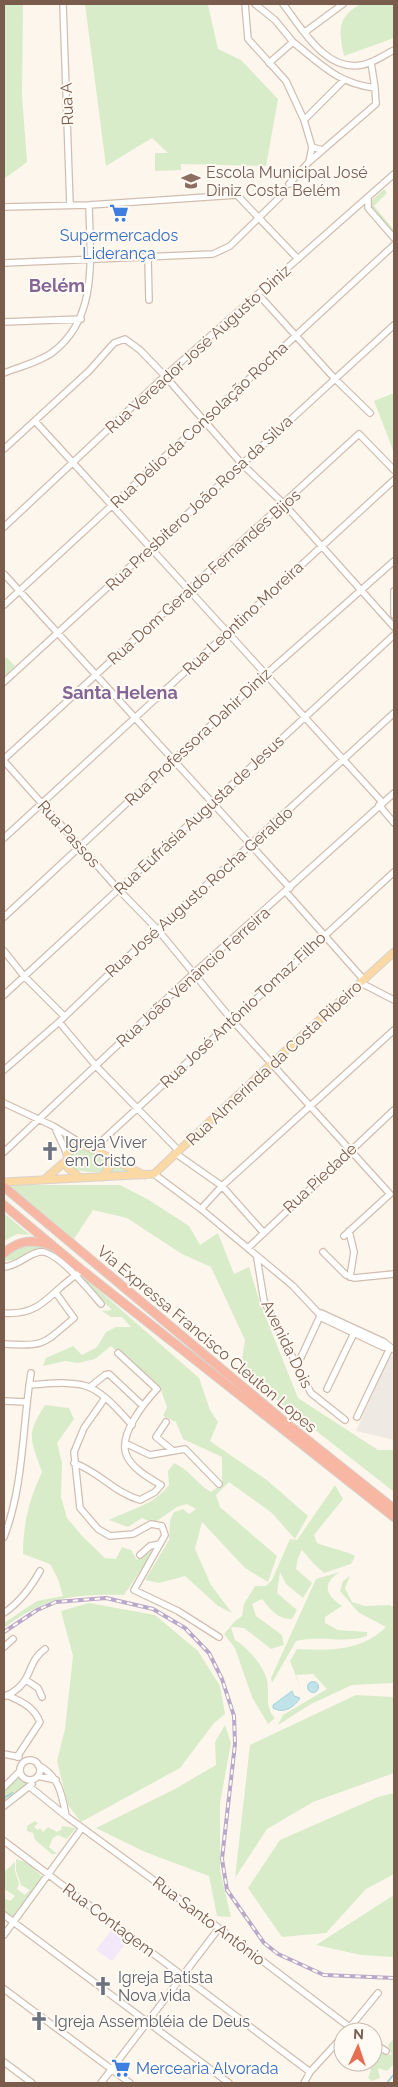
<svg xmlns="http://www.w3.org/2000/svg" width="398" height="2087" font-family="Raleway,sans-serif">
<style>
.industrial{fill:#efe9e4}
.education{fill:#f3e8fa}
.green{fill:#d8ecc9}
.water{fill:#bfe3e8;stroke:#a5d3da}
.lines{fill:none;stroke-linecap:round;stroke-linejoin:round}
.stream{stroke:#a5d3da;stroke-width:2}
.minor-casing{stroke:#d1beb0;stroke-width:8}
.major-casing{stroke:#dad1cd;stroke-width:9}
.highway-casing{stroke:#dad1cd;stroke-width:10}
.minor{stroke:#fff;stroke-width:5.5}
.major{stroke:#fbd9a5;stroke-width:7}
.highway{stroke:#f7b7a3;stroke-width:8}
.rail-casing{stroke:#b9a8c9;stroke-width:4}
.rail{stroke:#fffaf3;stroke-width:2;stroke-dasharray:5.5;stroke-linecap:butt}
.labels{text-anchor:middle;dominant-baseline:central;stroke-width:4;stroke-linejoin:round;paint-order:stroke}
.street-label{font-size:16px;fill:#7a5c4d;stroke:#fffaf3}
.education-label{font-size:16px;fill:#785e54;stroke:#fffaf3;text-anchor:start}
.shop-label{font-size:16px;fill:#366cbe;stroke:#fffaf3}
.worship-label{font-size:16px;fill:#5b616d;stroke:#fffaf3;text-anchor:start}
.neighbourhood-label{font-size:18px;font-weight:bold;fill:#846695;stroke:#fffaf3}
</style>
<rect width="100%" height="100%" fill="#fdf6ec"/>
<path class="industrial" d="M390,1355l4,2v83l-38,-9z"/>
<path class="education" d="M112,1929l16,11 -16,21 -16,-11z"/>
<path class="green" d="M4,4h19l-1,92 5,66 -23,17z
M85,4l123,1 10,44 23,11 37,39 -12,67 -85,-2v6l-26,1v-18h13l-16,-15 -46,28z
M361,4h33v34l-50,18c-5,-24 -8,-39 17,-52z
M384,189l3,4 -13,13 20,24v4l-22,-25 -2,-7z
M394,393v57h-1l-19,-49z
M6,657l9,9 -11,11v-18z
M62,1132l73,39c-12,0 -55,5 -63,-4 -6,-9 -7,-25 -10,-35z
M9,1185h111l29,15 40,26 11,19 18,-12 16,41 15,-7 11,36 38,95 80,52h16v42l-154,-121 5,-31 -34,-73 -29,-13 -55,-36 -34,-8 -19,29z
M4,1213l26,22 -13,-1 -13,7z
M28,1244l16,2 19,12 -26,-10 -16,11 -17,2c1,-12 13,-14 24,-17z
M86,1279l113,99 11,32 8,12 -8,19 58,40 40,35 -13,23 -23,-26 -43,-31 -13,13 4,12 57,49 -9,26 -23,-14 -43,-46 -7,27 16,36 21,28 -14,-7 -33,-30 -26,7 -14,-3 24,-40 1,-20 4,-8 9,-3 6,5 7,-5 -9,-5 -10,3 -23,16 -12,-5 -14,9 -19,-7c22,-11 45,-15 60,-35l-1,-14 6,-8c16,7 22,20 37,29l11,-8v-27l-39,-18 -7,-17 -13,-6 4,-9 -6,-17 -50,-44 -16,13 -17,4 -13,-2 -22,5 3,-8 27,-12 9,9 15,-8 9,-15 10,-5h15l-9,-10h-11l-9,-6 10,-1 -30,-30z
M45,1405l24,3 5,11 -17,24 5,20 -1,34 6,21 16,19 22,21 11,1 6,-12 9,3 6,10 18,-11 -31,46c-49,-1 -80,2 -120,33v-5l33,-22 26,-5 -5,-17 -8,-15 -27,-10c0,-30 6,-54 19,-82 -11,-33 -17,-36 3,-67z
M335,1485l8,14 -29,36 3,8c9,4 33,9 38,13l-4,8 -27,9 -10,-9 -12,-14 -4,8 -2,11 16,14 -9,15 -17,-14 -6,-12 -3,21 20,17 -5,9c-14,1 -22,-10 -30,-20l-10,5 4,12 26,19 2,10 -13,4 -27,-21 -13,-1 4,13c12,7 29,26 32,40 3,15 -3,26 8,38l-7,6 -16,-27 -17,-49 -11,-14 11,-13 7,-5 2,-12 11,-18h11l6,-6 18,-41 7,1z
M340,1572c-19,12 -14,23 2,34l-17,11v6l13,7 29,2v4c-23,8 -48,-1 -71,5l-24,42 -1,-5 45,-99z
M350,1576l-5,12 7,14 13,4 25,-1 4,3v75l-42,2 -41,19 -33,21 5,-10 44,-26 -14,-15 -17,1 6,17 -12,-31 7,-12c32,2 65,2 89,-22l-28,-15 -18,-21 3,-10z
M89,1603l66,12 43,36 22,35 5,28 -11,9 -34,45 -99,54 -13,-17 -11,-44 8,-32 8,-73 -12,-45z
M356,1695l38,2v76l-81,29 -46,27 -32,49 15,-133z
M225,1725l6,18 -11,60v67l11,47 -14,-1 -8,-40 -64,-24 -49,-24 79,-39 41,-24 -1,-23z
M18,1775l10,9 -24,18v-11z
M394,1793v81l-28,15 -40,44 -44,4 -34,-49 32,-48 98,-43z
M35,1821l3,2 -4,4 4,3 2,-2 3,4 5,-5 9,5 4,-2 1,-4 14,2 -9,11 -9,-4 -5,3 -4,9 8,7h-5l-17,-14 -2,-7 -6,-2v-5z
M16,1859l13,4 13,14 -29,39 -4,1 -5,-4v-15l6,3 5,-5 -11,-7v-17l11,-10v9l4,13 -2,5 8,6 5,-5 -9,-5 -5,-14z
M394,1895v62l-33,-2 -45,-10z
M394,2038v26l-7,7 -9,-3 2,10 -8,3 -4,-3 3,-8 -4,-8h6v-14l5,5 14,2 -4,-10z"/>
<path class="water" d="M307.5 1687a5.5 5.5 0 1 1 11 0a5.5 5.5 0 1 1-11 0Z
M292,1691l2,5 6,2c-6,10 -17,16 -27,10v-3z"/>
<g class="lines">
<path class="stream" d="M4,1798l8,-5
M387,2083l7,-9"/>
<g class="minor-casing">
<path id="minor" d="M63,4l7,201
M245,4l3,35 38,42 18,39 8,27
M255,4l20,16 18,22
M283,4c19,24 42,68 79,61 12,-2 22,-10 32,-15
M305,32l38,-28
M371,62l4,26
M269,63l24,-21c29,23 44,41 82,46l1,16 -67,58 -20,22
M304,120l39,-39
M309,162l3,-15 10,3
M368,198v10l26,30
M4,207l85,-2 148,-10 61,64
M148,258l1,42
M4,263l209,-9 17,-8 53,-52
M258,294l77,85 35,34
M4,322l77,-3
M4,373c15,-6 36,-11 49,-21 46,-35 37,-96 36,-147
M35,421l347,381
M4,449l85,-78 25,-28 11,-4 15,11 25,26 77,88 42,40 110,123
M4,527l161,-151 229,-202
M4,574l286,314
M394,591v24
M4,605l390,-360
M4,682l390,-357
M4,759l355,-325 35,36
M4,761l114,128 40,41 74,90 158,174 -46,42
M379,805l15,18
M4,838l390,-358
M286,892l78,88
M4,917l261,-242 129,-114
M4,951l20,25 40,40
M361,983l33,17
M4,995l390,-360
M59,1022l37,44 82,84
M4,1070l55,-48 48,-46 287,-263
M4,1103l49,23 31,19
M56,1130l11,24
M93,1149l301,-277
M4,1152l189,-178 201,-181
M175,1153l47,33 41,46
M154,1174l47,35 92,77 31,33 59,28 7,1
M201,1209l21,-23 172,-156
M349,1231l5,21 -4,25
M248,1248l146,-138
M323,1252l23,23 8,3 40,-4
M257,1258l7,43 47,92 34,27
M4,1267c14,-1 22,-12 35,-15 16,-4 52,40 62,52
M4,1313c39,3 46,-22 75,-40
M321,1313l63,29 10,8
M4,1344c41,3 39,0 70,-26l-18,-25
M297,1366l24,-52
M29,1385c16,-1 48,-5 62,3 16,8 29,24 41,37
M90,1387l15,-12 4,-1 33,31
M327,1389l27,-56
M105,1398l-21,30 -10,24 6,56 18,21 12,7 23,-2 18,-10 11,2 3,9 -5,9 -10,2 -10,9
M4,1401l22,1
M357,1417l33,-69
M166,1422l-10,15 16,13
M125,1443l25,12 35,-6 34,35
M74,1463c24,8 41,30 66,37l15,-8 6,-7c-12,-7 -30,-17 -35,-31 -7,-20 18,-51 31,-65l-39,-36
M4,1537c20,-52 18,-109 27,-164
M160,1544l-26,46 44,21 41,26
M4,1613c16,-11 26,-24 36,-42
M4,1647l9,-8
M26,1680l12,8 4,9
M7,1695c15,7 26,11 33,27l-23,35
M6,1696c29,-14 19,-33 39,-47
M4,1754l15,3
M20 1770a10 10 0 1 1 20 0a10 10 0 1 1-20 0Z
M38,1765c21,11 24,29 28,51l153,112 137,104
M38,1776l18,4
M4,1787l16,-16
M30,1787l36,29
M4,1806l28,-22
M4,1841l306,231
M4,1915l225,168
M4,1935l78,-107
M4,1989l126,94
M346,2032l32,-39
M373,2043l13,8
M4,2062l28,21
M101,2083l118,-155
M304,2083l6,-11 33,-36"/>
</g>
<g class="major-casing">
<path id="major" d="M79,1177l-11,-9 -1,-14 7,-7 10,-2 60,30
M103,1177l7,-11 -4,-10
M46,1178l20,-17
M4,1182l150,-8 117,-110 123,-112"/>
</g>
<g class="highway-casing">
<path id="highway" d="M4,1187l287,240 103,82
M4,1205l79,66 311,246
M4,1253c15,-13 28,-14 46,-8"/>
</g>
<use href="#minor" class="minor"/>
<use href="#major" class="major"/>
<use href="#highway" class="highway"/>
<g class="rail-casing">
<path id="rail" d="M4,1632l33,-22 19,-8 50,-4 47,11 32,19 24,25 13,26 12,37 1,28 -13,115 5,31 37,53 14,11 46,21 70,3"/>
</g>
<use href="#rail" class="rail"/>
</g>
<defs>
<g id="school-bare" transform="scale(1.5)"><path d="M0-5L7-2L0 1L-7-2ZM-4 1L0 2.5L4 1V4Q0 6-4 4Z" fill="#8d6e63" stroke="#fffaf3" stroke-width="2.5" paint-order="stroke"/></g>
<g id="supermarket-bare" transform="scale(1.5)"><path d="M-6-5.5h2.5l.6 2H6L4.5 2H-2.5L-4.4-4H-6ZM-1.5 3.2a1.3 1.3 0 1 0 .1 0ZM3 3.2a1.3 1.3 0 1 0 .1 0Z" fill="#3f7fe0" stroke="#fffaf3" stroke-width="2.5" paint-order="stroke"/></g>
<g id="church-bare" transform="scale(1.5)"><path d="M-1.2-6h2.4v3.5h3.3v2.4h-3.3V6h-2.4V-.1h-3.3v-2.4h3.3Z" fill="#6b7280" stroke="#fffaf3" stroke-width="2.5" paint-order="stroke"/></g>
</defs>
<g fill-rule="evenodd">
<use href="#school-bare" x="191" y="181"/>
<use href="#supermarket-bare" x="119" y="213"/>
<use href="#church-bare" x="50" y="1151"/>
<use href="#church-bare" x="103" y="1986"/>
<use href="#church-bare" x="39" y="2021"/>
<use href="#supermarket-bare" x="121" y="2068"/>
</g>
<g class="labels">
<g class="street-label">
<text transform="translate(67 104) rotate(-92)">Rua A</text>
<text transform="translate(198 349) rotate(-42)">Rua Vereador José Augusto Diniz</text>
<text transform="translate(199 425) rotate(-43)">Rua Délio da Consolação Rocha</text>
<text transform="translate(199 503) rotate(-43)">Rua Presbítero João Rosa da Silva</text>
<text transform="translate(204 577) rotate(-42)">Rua Dom Geraldo Fernandes Bijos</text>
<text transform="translate(243 618) rotate(-43)">Rua Leontino Moreira</text>
<text transform="translate(198 737) rotate(-43)">Rua Professora Dahir Diniz</text>
<text transform="translate(199 815) rotate(-43)">Rua Eufrásia Augusta de Jesus</text>
<text transform="translate(69 834) rotate(48)">Rua Passos</text>
<text transform="translate(199 892) rotate(-42)">Rua José Augusto Rocha Geraldo</text>
<text transform="translate(193 977) rotate(-42)">Rua João Venâncio Ferreira</text>
<text transform="translate(243 1010) rotate(-43)">Rua José Antônio Tomaz Filho</text>
<text transform="translate(274 1063) rotate(-43)">Rua Almerinda da Costa Ribeiro</text>
<text transform="translate(320 1178) rotate(-43)">Rua Piedade</text>
<text transform="translate(207 1339) rotate(40)">Via Expressa Francisco Cleuton Lopes</text>
<text transform="translate(287 1344) rotate(64)">Avenida Dois</text>
<text transform="translate(109 1920) rotate(37)">Rua Contagem</text>
<text transform="translate(209 1921) rotate(37)">Rua Santo Antônio</text>
</g>
<g class="education-label">
<text x="206" y="172">Escola Municipal José<tspan x="206" dy="18">Diniz Costa Belém</tspan></text>
</g>
<g class="shop-label">
<text x="119" y="235">Supermercados<tspan x="119" dy="18">Liderança</tspan></text>
<text x="136" y="2068" text-anchor="start">Mercearia Alvorada</text>
</g>
<g class="worship-label">
<text x="65" y="1142">Igreja Viver<tspan x="65" dy="18">em Cristo</tspan></text>
<text x="118" y="1977">Igreja Batista<tspan x="118" dy="18">Nova vida</tspan></text>
<text x="54" y="2021">Igreja Assembléia de Deus</text>
</g>
<g class="neighbourhood-label">
<text x="57" y="285">Belém</text>
<text x="120" y="692">Santa Helena</text>
</g>
</g>
<rect width="398" height="2087" fill="none" stroke="#7a5c4d" stroke-width="10"/>
<g transform="translate(358 2047) rotate(3)"><circle r="24" fill="#fffaf3" stroke="#cabbb1"/>
<path d="M0-4L9 19L0 12L-9 19Z" fill="#e76f51"/>
<text y="-8" font-size="14" font-weight="bold" text-anchor="middle" fill="#7a5c4d">N</text>
</g>
</svg>
